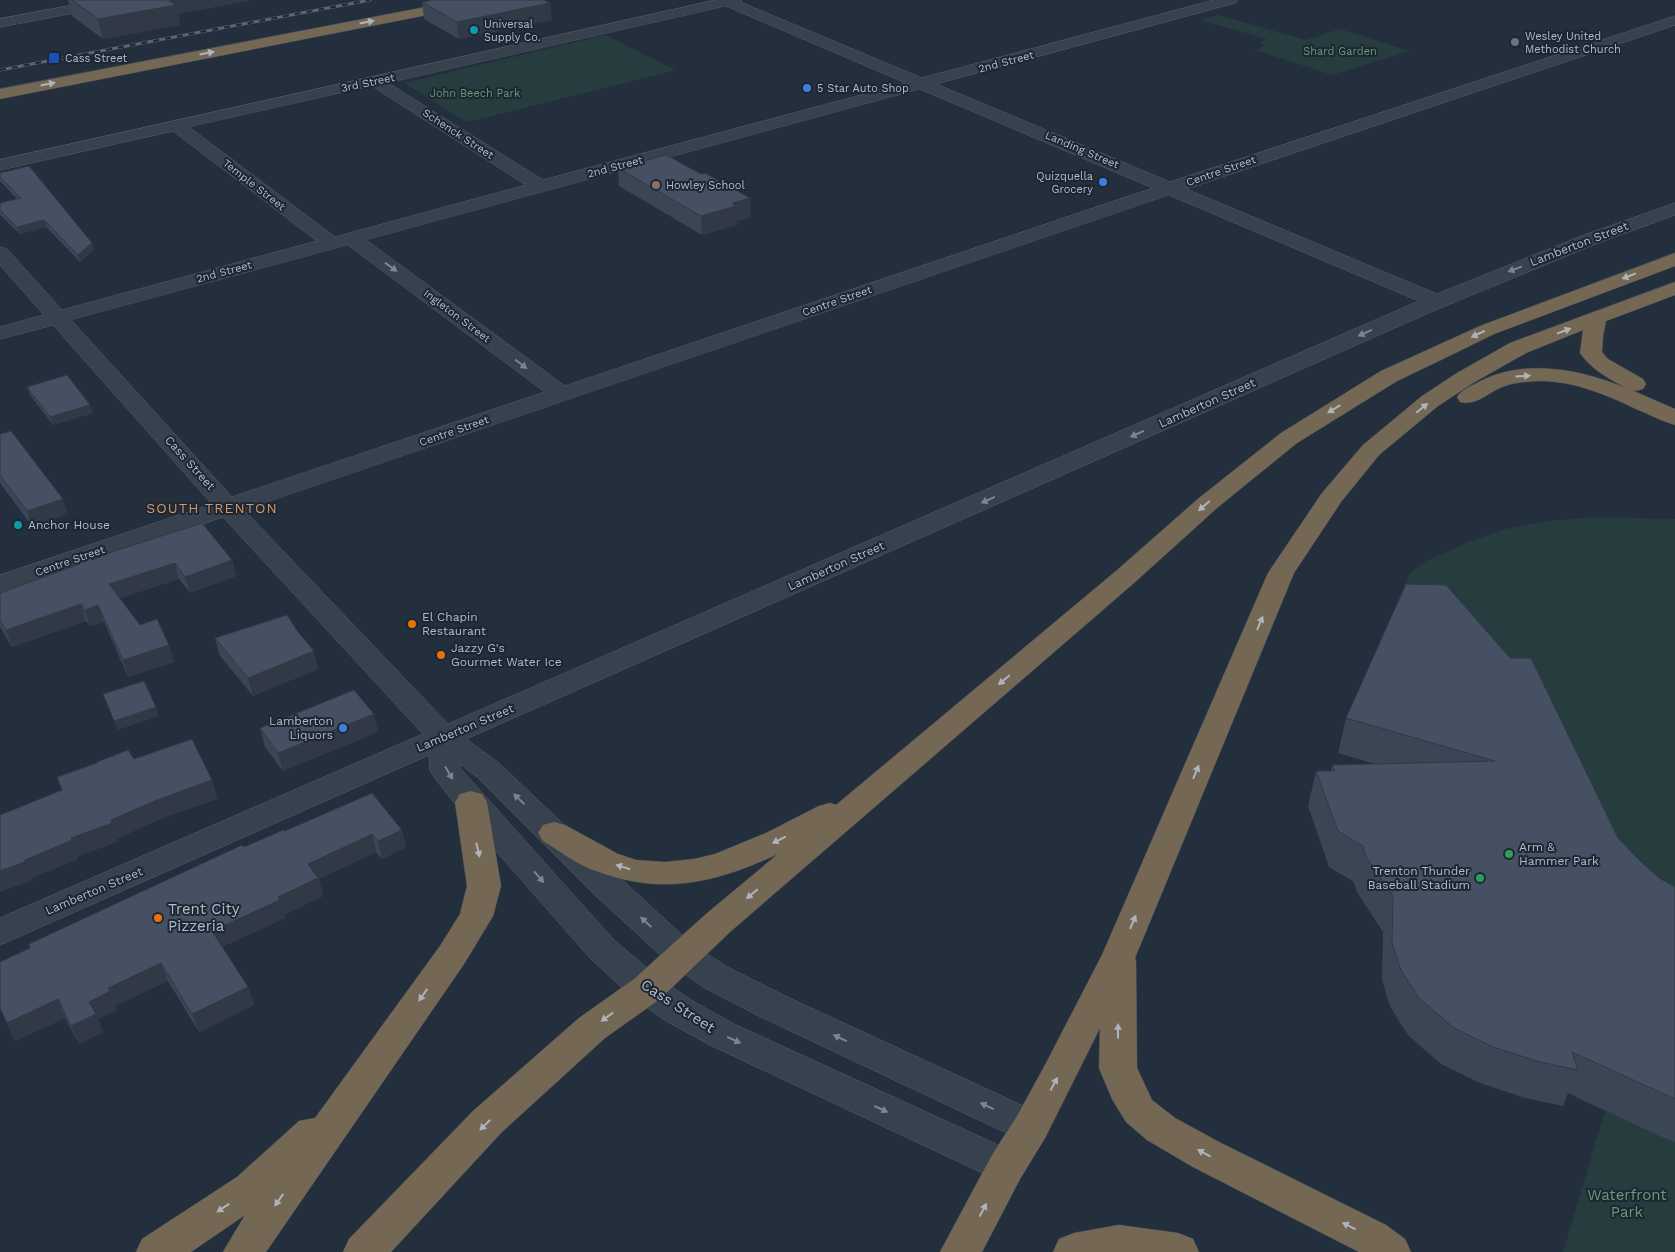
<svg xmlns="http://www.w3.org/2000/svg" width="1675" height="1252" font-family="'Work Sans',sans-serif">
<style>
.green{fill:#263c3f}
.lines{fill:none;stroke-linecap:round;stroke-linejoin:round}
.minor-casing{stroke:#565f6c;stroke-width:1}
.highway-casing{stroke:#434c59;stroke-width:1}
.minor{fill:#38414e;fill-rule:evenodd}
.highway{fill:#746855;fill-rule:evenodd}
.rail-casing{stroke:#5a6575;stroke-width:3}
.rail{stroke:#1d2633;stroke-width:2;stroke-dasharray:6;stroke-linecap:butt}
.wall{fill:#3b4654}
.shaded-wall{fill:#303945}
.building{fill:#455162;stroke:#303945}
.oneway{fill:#aeb4bd}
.oneway2{fill:#7c8592}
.culture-dot{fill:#0f9aa8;stroke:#1d2633;stroke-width:2}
.worship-dot{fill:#6b7280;stroke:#1d2633;stroke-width:2}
.transit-dot{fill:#1a4fb4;stroke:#1d2633;stroke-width:2}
.shop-dot{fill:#3f7fe0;stroke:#1d2633;stroke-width:2}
.education-dot{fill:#8d6e63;stroke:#1d2633;stroke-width:2}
.food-dot{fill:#e8710a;stroke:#1d2633;stroke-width:2}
.leisure-dot{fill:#2e9e5b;stroke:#1d2633;stroke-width:2}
.labels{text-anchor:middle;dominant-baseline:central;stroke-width:4;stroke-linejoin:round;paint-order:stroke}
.far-poi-label{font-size:11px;fill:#b4bcc9;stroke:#1d2633;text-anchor:start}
.far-park-label{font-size:11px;fill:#6b9a76;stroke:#1d2633}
.far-street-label{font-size:11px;fill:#b4bcc9;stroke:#1d2633}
.street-label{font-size:12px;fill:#b4bcc9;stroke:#1d2633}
.poi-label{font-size:12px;fill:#b4bcc9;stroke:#1d2633;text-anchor:start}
.neighbourhood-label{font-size:14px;letter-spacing:1px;fill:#d59563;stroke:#1d2633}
.near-poi-label{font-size:15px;fill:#b4bcc9;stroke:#1d2633;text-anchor:start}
.near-street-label{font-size:15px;fill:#b4bcc9;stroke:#1d2633}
.near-park-label{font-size:15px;fill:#6b9a76;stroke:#1d2633}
</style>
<rect width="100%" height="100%" fill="#242f3e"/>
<path class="green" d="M1218,15l88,25 34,-11 70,22 -78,24 -77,-25 10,-5 -5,-3 7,-3 -67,-19z
M605,35l71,35 -209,52 -63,-39z
M1594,517l81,2v733h-112l42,-141 -47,-22 5,17c-62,-13 -146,-36 -173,-101 -4,-8 -6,-17 -8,-26l20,-18 -45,-69 -3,-10 32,-84 -15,-35 -33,-10 60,-135 11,-44 15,-12 44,-20 38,-13 43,-8z"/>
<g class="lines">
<g class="minor-casing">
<path id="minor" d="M100,0h29l-7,4 -122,23v-8z
M716,0h26l-2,2 182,76 292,-78h23l-2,3 -299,81 234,98 505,-166v9l-489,164 251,105 147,-59 91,-32v12l-77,28 -165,68 -967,428 33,24 120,114 75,69 35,22 56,28 260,120 5,11 -5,11 -14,5 -14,-5 -258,-122 -54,-28 -35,-24 -75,-69 -118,-118 -17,-13v4l154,172 46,39 34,23 42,23 284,130 6,12 -6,12 -14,5 -296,-139 -42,-23 -34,-23 -44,-41 -130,-148 -26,-33 -4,-7 -1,-15 -429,190v-27l423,-184 -200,-217 -223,75v-17l212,-71 -159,-179 -53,14v-12l44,-12 -44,-50v-18l7,2 55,61 255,-69 -144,-110 -173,39v-10zM726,6l180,77 -363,97 -155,-97zM372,86l154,99 -191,52 -146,-110zM920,89l233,99 -588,198 -199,-146zM1169,195l250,106 -971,423 -204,-214zM348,245l197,147 -313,105 -161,-177z"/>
</g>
<g class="highway-casing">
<path id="highway" d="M462,0h28l-7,4 -483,95v-10z
M1675,253v13l-181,68 -51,25 -46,22 -100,62 -80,65 -83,75 -404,349 -70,67 -55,39 -104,95 -110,119h-48l6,-13 124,-128 106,-93 55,-39 72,-65 72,-60c-63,29 -115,42 -182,17 -19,-6 -36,-20 -53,-30l-5,-8 5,-8 11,-3 11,3 53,29 18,6 29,2 29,-3 21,-5 51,-21 53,-27 11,-3 6,2 280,-234 83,-73 82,-65 100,-62 99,-45z
M1675,282v13l-69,26 -3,15 -1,16 6,7 35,20 3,5 -3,5 -8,2 -6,-2 46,20v16c-14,-4 -26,-11 -39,-16 -29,-14 -60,-27 -92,-28 -14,0 -29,1 -42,6 -15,6 -25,19 -42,15l-3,-5c4,-6 11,-10 18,-13 46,-27 105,-15 151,4 -18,-10 -34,-18 -46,-35l3,-23 -57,23 -53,30 -35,23 -59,49 -38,47 -47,71 -159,385 1,3 1,107 15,32 23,18 46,25 165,82 19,14 6,13h-52l-166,-85 -46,-27 -21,-18 -14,-23 -13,-31 1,-40 -55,110 -25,41 -38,73h-42l52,-97 25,-39 27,-49 58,-112 166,-382 54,-80 41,-48 59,-49 35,-23 53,-30z
M471,791l11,3 5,8 14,84 -8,30 -29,48 -198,288h-43l22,-37 -54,37h-55l6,-13 95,-62 62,-56 16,-3 125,-172 20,-32 7,-28 -12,-84 5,-8z
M1119,1225l59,8 15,6 6,13h-146l6,-13 15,-6z"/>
</g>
<use href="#minor" class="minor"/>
<use href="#highway" class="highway"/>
<g class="rail-casing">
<path id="rail" d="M0,70l370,-70"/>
</g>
<use href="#rail" class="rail"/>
</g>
<path class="wall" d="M68,0h183l-73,14 2,11 -77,14 -31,-23z
M422,2l130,18 -93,19 -35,-20z
M618,168l133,49 -14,4v4l-35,10 -83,-49z
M0,173l92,70 2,7 -14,12 -34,-35 -26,7 -20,-19v-12l17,-4 -17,-18z
M27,387l66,26 -40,12 -23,-30z
M0,434l68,80 -36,12 -32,-43z
M78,560h154l4,16 -46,17 -11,-14 -59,19 20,27 29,20 5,17 -46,15 -24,-55 -14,4 -4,-5 -74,26 -12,-20v-34l80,-29z
M1406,584l212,254 20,21 21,19 16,9v255l-18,-7 -89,-42 -5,13 -38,-8 -45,-15 -39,-19 -33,-29 -18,-29 -8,-27 1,-47 -26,-40 -3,-10 -25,-15 -21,-61 8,-35h15l1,-6 43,-1 -37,-11 8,-35z
M215,638l103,31 -65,27 -33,-40z
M374,714l4,18 -95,39 -18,-24 -5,-19z
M402,830l4,17 -24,12 -6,-7 -57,27 4,17 -39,19 1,3 -63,29 26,40 6,18 -55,27 -31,-51 -53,25 2,4 -19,9 5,13 -24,12 -14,-26 -50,23 -15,-32v-47l244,-115 41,-16z"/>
<path class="shaded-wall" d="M164,0h87l-73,14 2,11 -77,14 -5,-20z
M550,3l2,17 -93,19 -2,-17z
M750,198l1,19 -14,4v4l-35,10 -1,-19 31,-13z
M44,220l2,7 -26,7 -3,-7z
M92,243l2,7 -14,12 -2,-7z
M90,405l3,8 -40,12 -3,-8z
M63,499l5,15 -36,12 -5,-15z
M232,560l4,16 -46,17 -5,-16z
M175,563l4,16 -64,21 -6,-16z
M81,604l5,17 -74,26 -6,-17z
M98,605l6,17 -14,4 -5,-16z
M169,645l5,17 -46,15 -5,-17z
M314,651l4,18 -65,27 -5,-18z
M156,707l3,9 -41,14 -4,-9z
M374,714l4,18 -95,39 -5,-18z
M212,780l6,19 -55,19 -46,21 1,3 -40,14 1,3 -47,19 1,2 -33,12v-21l71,-33 86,-38z
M402,830l4,17 -24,12 -4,-18z
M372,834l4,18 -57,27 4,17 -39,19 1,3 -67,31 -6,-18 66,-34 30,-33z
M161,963l7,18 -53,25 2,4 -19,9 5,13 -24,12 -8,-18 18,-24 19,-14z
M248,987l6,18 -55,27 -7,-18z
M58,999l7,19 -50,23 -8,-18z"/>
<path class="building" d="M72,0h96l8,5 -78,14z
M432,0h112l6,3 -93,19 -35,-20z
M666,155l35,19 4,-1 45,25 -18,5 4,3 -35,10 -83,-48z
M29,166l63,77 -14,12 -34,-35 -27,7 -17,-17v-7l21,-5 -21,-21v-4z
M67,375l23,30 -40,12 -23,-30z
M11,431l52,68 -36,12 -27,-36v-41z
M202,523l30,37 -47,17 -10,-14 -66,21 31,41 17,-6 12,26 -46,15 -25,-55 -13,5 -4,-6 -75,26 -6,-9v-28l80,-29 -2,-4 10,-6 4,6 20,-8z
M1406,584l40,1 64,73h21l87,180 20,21 21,19 16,9v212l-103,-47 6,18 -38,-8 -47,-15 -39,-19 -35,-30 -18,-28 -9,-27 1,-47 -27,-39 -3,-11 -25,-15 -22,-60h19l-3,-6 163,-4 -149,-43z
M287,615l11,17 16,19 -66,27 -33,-40z
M144,681l12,26 -42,14 -11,-27z
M354,690l20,24 -96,39 -18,-25z
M192,739l20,41 -55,20 -46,20 1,3 -41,15 1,2 -47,20v2l-25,9v-56l62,-25 -5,-13 40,-14v-1l31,-12 6,9z
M372,793l30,37 -24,11 -6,-7 -64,30 10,14 -40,19 2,3 -68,31 36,56 -56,27 -31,-51 -53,25 2,3 -21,11 7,12 -25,12 -13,-27 -51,24 -7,-15v-46l30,-14 -1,-4 213,-99 2,2 39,-17 2,1z"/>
<defs><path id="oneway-solid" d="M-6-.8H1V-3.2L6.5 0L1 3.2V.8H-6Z" transform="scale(1.25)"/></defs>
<g class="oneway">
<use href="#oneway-solid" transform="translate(367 22) rotate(-11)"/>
<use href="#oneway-solid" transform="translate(207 53) rotate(-11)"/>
<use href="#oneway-solid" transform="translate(48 84) rotate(-11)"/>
<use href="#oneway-solid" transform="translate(1629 276) rotate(159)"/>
<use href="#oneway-solid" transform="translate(1564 331) rotate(-21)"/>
<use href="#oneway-solid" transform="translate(1478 334) rotate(155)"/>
<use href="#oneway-solid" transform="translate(1523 376) rotate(-3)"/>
<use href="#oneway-solid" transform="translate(1422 408) rotate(-39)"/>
<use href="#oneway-solid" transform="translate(1334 409) rotate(149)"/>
<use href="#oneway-solid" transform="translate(1204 506) rotate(139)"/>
<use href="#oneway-solid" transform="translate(1260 623) rotate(-67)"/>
<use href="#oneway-solid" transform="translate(1004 680) rotate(140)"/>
<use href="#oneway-solid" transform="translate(1196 772) rotate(-67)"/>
<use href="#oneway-solid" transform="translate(779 840) rotate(154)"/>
<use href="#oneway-solid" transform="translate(478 850) rotate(77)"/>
<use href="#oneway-solid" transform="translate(623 867) rotate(-163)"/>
<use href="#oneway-solid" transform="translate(752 894) rotate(140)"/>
<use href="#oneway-solid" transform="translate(1133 922) rotate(-67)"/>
<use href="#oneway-solid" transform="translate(423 995) rotate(125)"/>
<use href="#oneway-solid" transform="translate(607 1017) rotate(144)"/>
<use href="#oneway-solid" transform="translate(1118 1031) rotate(-90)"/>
<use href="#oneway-solid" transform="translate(1054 1084) rotate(-62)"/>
<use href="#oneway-solid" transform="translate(485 1125) rotate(135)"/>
<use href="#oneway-solid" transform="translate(1204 1153) rotate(-151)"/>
<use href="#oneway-solid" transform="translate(279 1200) rotate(125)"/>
<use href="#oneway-solid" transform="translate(223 1208) rotate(146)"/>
<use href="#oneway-solid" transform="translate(983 1210) rotate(-62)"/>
<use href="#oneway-solid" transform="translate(1349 1226) rotate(-153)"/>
</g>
<g class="oneway2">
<use href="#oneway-solid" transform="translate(391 267) rotate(36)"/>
<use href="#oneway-solid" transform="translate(1515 269) rotate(159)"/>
<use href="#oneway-solid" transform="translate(1365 333) rotate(156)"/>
<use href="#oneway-solid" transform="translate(521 364) rotate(37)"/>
<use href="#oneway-solid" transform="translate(1137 434) rotate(156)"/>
<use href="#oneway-solid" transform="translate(988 500) rotate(156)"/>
<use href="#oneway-solid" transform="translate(449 773) rotate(59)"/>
<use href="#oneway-solid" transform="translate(519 799) rotate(-136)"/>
<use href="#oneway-solid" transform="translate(539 877) rotate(49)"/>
<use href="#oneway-solid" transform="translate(646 922) rotate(-137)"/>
<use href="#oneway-solid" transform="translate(840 1038) rotate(-155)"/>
<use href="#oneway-solid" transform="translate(734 1040) rotate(25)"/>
<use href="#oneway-solid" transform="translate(987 1106) rotate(-155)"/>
<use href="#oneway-solid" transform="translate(881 1109) rotate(25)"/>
</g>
<g class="culture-dot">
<circle cx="474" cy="30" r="5"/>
<circle cx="18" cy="525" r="5"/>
</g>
<circle class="worship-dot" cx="1515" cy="42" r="5"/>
<rect class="transit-dot" x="48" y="52" width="12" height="12" rx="2.5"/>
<g class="shop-dot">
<circle cx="807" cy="88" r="5"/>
<circle cx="1103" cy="182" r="5"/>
<circle cx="343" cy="728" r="5"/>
</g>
<circle class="education-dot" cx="656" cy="185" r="5"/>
<g class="food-dot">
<circle cx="412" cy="624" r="5"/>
<circle cx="441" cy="655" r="5"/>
<circle cx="158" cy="918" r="5"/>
</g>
<g class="leisure-dot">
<circle cx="1509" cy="854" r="5"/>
<circle cx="1480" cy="878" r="5"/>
</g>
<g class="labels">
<g class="far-poi-label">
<text x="484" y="24">Universal<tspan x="484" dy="13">Supply Co.</tspan></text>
<text x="1525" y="36">Wesley United<tspan x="1525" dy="13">Methodist Church</tspan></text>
<text x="65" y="58">Cass Street</text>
<text x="817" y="88">5 Star Auto Shop</text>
<text x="1093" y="176" text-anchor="end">Quizquella<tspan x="1093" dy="13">Grocery</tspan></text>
<text x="666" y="185">Howley School</text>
</g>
<g class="far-park-label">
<text x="1340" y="51">Shard Garden</text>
<text x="475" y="93">John Beech Park</text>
</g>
<g class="far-street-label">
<text transform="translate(1006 62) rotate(-15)">2nd Street</text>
<text transform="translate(368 83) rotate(-12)">3rd Street</text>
<text transform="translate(458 134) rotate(33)">Schenck Street</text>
<text transform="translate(1082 150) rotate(23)">Landing Street</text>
<text transform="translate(615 167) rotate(-15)">2nd Street</text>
<text transform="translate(1221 171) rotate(-19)">Centre Street</text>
<text transform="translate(254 185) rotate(38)">Temple Street</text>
<text transform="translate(224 272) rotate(-15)">2nd Street</text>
<text transform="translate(837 301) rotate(-19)">Centre Street</text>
<text transform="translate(457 316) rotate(37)">Ingleton Street</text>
<text transform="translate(454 431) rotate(-19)">Centre Street</text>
<text transform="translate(70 561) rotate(-19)">Centre Street</text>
</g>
<g class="street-label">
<text transform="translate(1579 244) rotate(-21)">Lamberton Street</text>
<text transform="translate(1207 403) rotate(-24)">Lamberton Street</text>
<text transform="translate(190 463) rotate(48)">Cass Street</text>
<text transform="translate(836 566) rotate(-24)">Lamberton Street</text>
<text transform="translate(465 728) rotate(-23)">Lamberton Street</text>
<text transform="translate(94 891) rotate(-23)">Lamberton Street</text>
</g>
<g class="poi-label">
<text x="28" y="525">Anchor House</text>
<text x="422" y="617">El Chapin<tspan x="422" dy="14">Restaurant</tspan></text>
<text x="451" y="648">Jazzy G's<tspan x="451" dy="14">Gourmet Water Ice</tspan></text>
<text x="333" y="721" text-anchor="end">Lamberton<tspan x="333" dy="14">Liquors</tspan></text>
<text x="1519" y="847">Arm &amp;<tspan x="1519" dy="14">Hammer Park</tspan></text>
<text x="1470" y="871" text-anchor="end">Trenton Thunder<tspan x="1470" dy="14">Baseball Stadium</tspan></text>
</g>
<g class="neighbourhood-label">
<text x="212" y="508">SOUTH TRENTON</text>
</g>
<g class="near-poi-label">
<text x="168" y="909">Trent City<tspan x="168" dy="17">Pizzeria</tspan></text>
</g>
<g class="near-street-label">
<text transform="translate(678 1006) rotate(33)">Cass Street</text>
</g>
<g class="near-park-label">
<text x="1627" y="1195">Waterfront<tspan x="1627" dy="17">Park</tspan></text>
</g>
</g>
</svg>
